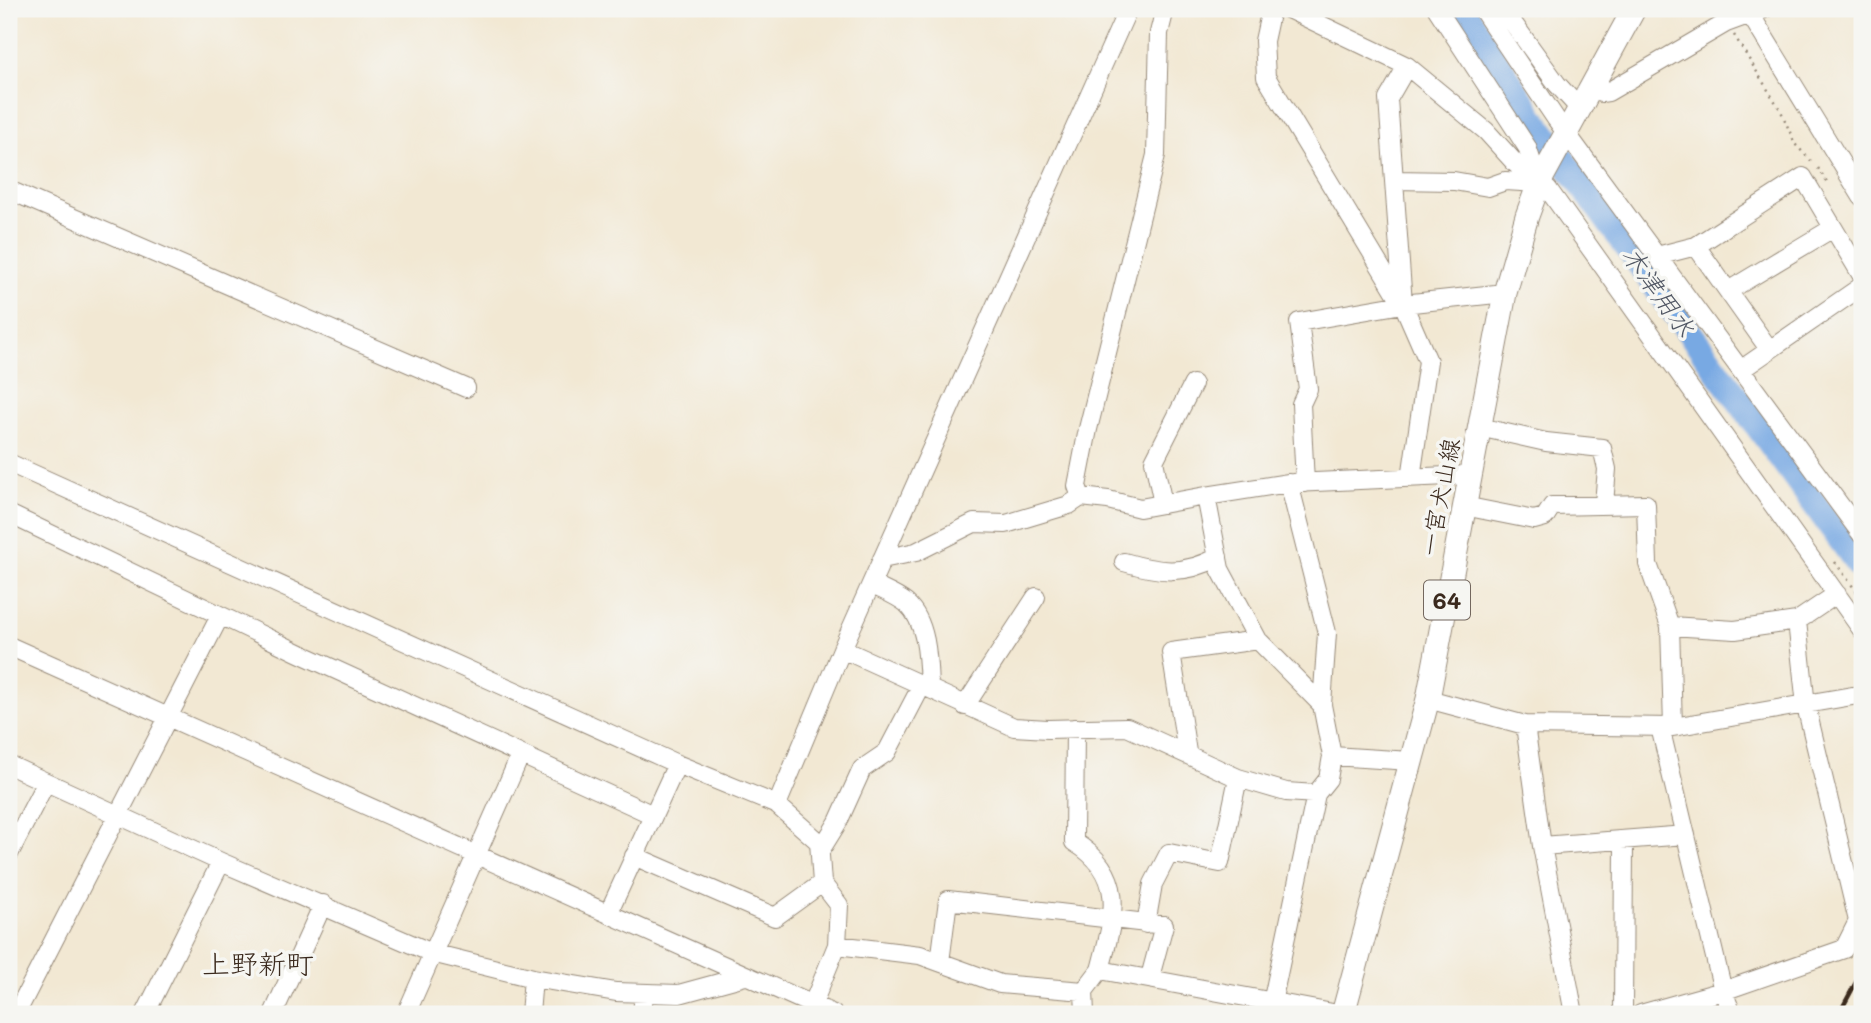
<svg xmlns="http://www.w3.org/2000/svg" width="1871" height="1023" font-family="Mali,'Klee One',sans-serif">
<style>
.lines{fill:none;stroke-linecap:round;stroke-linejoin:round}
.river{stroke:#78a9e3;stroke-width:26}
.minor-casing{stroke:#968978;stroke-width:20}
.major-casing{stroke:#968978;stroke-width:25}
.path{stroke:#968978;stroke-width:2.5;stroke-dasharray:2 5;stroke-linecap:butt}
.minor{stroke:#fff;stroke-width:18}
.major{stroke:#fff;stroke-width:23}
.rail{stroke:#3b2a1e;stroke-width:4.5}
.labels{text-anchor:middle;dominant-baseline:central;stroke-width:7;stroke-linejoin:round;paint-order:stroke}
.shield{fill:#f6f6f2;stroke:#73675e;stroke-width:2}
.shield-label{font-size:23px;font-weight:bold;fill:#3b2a1e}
.street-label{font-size:24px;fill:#3b2a1e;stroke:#f6f6f2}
.water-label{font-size:26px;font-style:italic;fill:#505663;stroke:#f6f6f2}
.quarter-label{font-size:28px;fill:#3b2a1e;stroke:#f6f6f2}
</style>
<rect width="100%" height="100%" fill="#f6f6f2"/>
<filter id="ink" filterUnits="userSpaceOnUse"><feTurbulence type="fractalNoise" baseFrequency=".0143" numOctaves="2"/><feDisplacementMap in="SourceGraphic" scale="14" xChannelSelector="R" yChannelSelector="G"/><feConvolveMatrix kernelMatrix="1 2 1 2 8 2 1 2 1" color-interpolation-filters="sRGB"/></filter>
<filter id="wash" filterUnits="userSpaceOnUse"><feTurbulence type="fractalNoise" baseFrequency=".00686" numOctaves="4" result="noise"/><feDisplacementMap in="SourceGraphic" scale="28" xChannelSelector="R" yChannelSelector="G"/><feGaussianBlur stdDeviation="1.57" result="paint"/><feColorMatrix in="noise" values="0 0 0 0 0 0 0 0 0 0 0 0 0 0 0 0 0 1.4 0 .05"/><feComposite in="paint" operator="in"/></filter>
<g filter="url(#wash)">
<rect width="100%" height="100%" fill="#f2e8d3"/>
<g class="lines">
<path class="river" d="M1463,9l70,109 329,451"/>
</g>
</g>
<g filter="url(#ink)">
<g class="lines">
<g class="minor-casing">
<path id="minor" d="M1271,9l-7,32 2,36 135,224
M1288,9l119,57 79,65 30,33 32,25 314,441
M1437,9l90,138 11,33
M1482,9l74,110 306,416
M1503,9l54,75 22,24
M1747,9l115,188
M1407,66l-19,33 15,205 25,57 -17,117
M1591,87l10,6 7,-1 118,-69 38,-14
M1394,180l60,1 34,6 17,-6 34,2
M9,190l457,198
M1696,246l107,-69 59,99
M1657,256l39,-10 73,103
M1728,291l105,-63
M1742,369l120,-83
M1479,427l67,15 56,6 5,21 -3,34
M9,463l668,301 100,41 42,37 3,41 17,22 -2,40 -25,61
M1293,483l177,-8
M1305,483l-4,-79 7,-15 -9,-67 104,-18 102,-11
M1081,497l-4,-11 11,-57 68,-274 3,-122 6,-24
M1163,504l-9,-43 39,-77
M1464,506l70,14 11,-3 7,-11 94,-2 2,60 22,62
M9,514l290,139 354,162
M882,559l34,-7 58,-29 32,1 63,-19 12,-8 27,3 32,8 66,-12
M1124,562c34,10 60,14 94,-5
M871,584c11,6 25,11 35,19 22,19 22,59 23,85
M1797,621l40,-27
M9,646l824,368
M842,649l172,78 34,2 79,-2 111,51 48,14 30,2 12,-15 4,-23 79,5
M1428,699l97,26 148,2 185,-32 4,-4
M1322,705l5,-72 -38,-150 -83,13 14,73 38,71 64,65 10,51
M965,706l71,-109
M1525,725l17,121 32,168
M1660,727l63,264 9,23
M1075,728l-1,114c54,33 40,75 26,128
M1187,752l-16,-100 87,-12
M9,765l212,97 211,91 101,25 83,14 63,2 66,-18
M777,805l65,-156 286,-640
M1542,846l144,-11
M820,851l18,-29 24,-53 25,-17 35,-67
M9,854l37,-72
M634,856l141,61 47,-34
M608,914l69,-150
M1146,924l7,-40 16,-31 51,10 18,-85
M837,945l83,10 80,29 84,7 16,-21 238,44
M940,962l8,-62 216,25 -14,52
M1084,991l1,23
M1272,1003l44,-209
M16,1014l204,-398
M145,1014l76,-152
M273,1014l50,-110
M406,1014l114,-258
M530,1014l3,-36
M642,1014l2,-21
M1623,1014l1,-173
M1641,1014l82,-23 121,-42 14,-28 -52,-215 -9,-85 -62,9 -65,-4 3,101"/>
</g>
<g class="major-casing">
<path id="major" d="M1343,1014l85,-315 77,-406 22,-77 12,-33 95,-174"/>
</g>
<path class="path" d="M1734,35l47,76 14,33 18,19
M1818,168l9,14
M1835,562l27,37"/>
<use href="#minor" class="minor"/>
<use href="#major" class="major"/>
<path class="rail" d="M1839,1014l23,-43"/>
</g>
</g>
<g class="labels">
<rect class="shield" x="1424" y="580.5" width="46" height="39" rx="5"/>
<g class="shield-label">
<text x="1447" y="600">64</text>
</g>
<g class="street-label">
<text transform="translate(1439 497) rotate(-79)">一宮犬山線</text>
</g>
<g class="water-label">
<text transform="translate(1659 291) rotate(54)">木津用水</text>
</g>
<g class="quarter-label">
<text x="258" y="963">上野新町</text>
</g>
</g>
<rect width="1871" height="1023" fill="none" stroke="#f6f6f2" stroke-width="35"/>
</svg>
